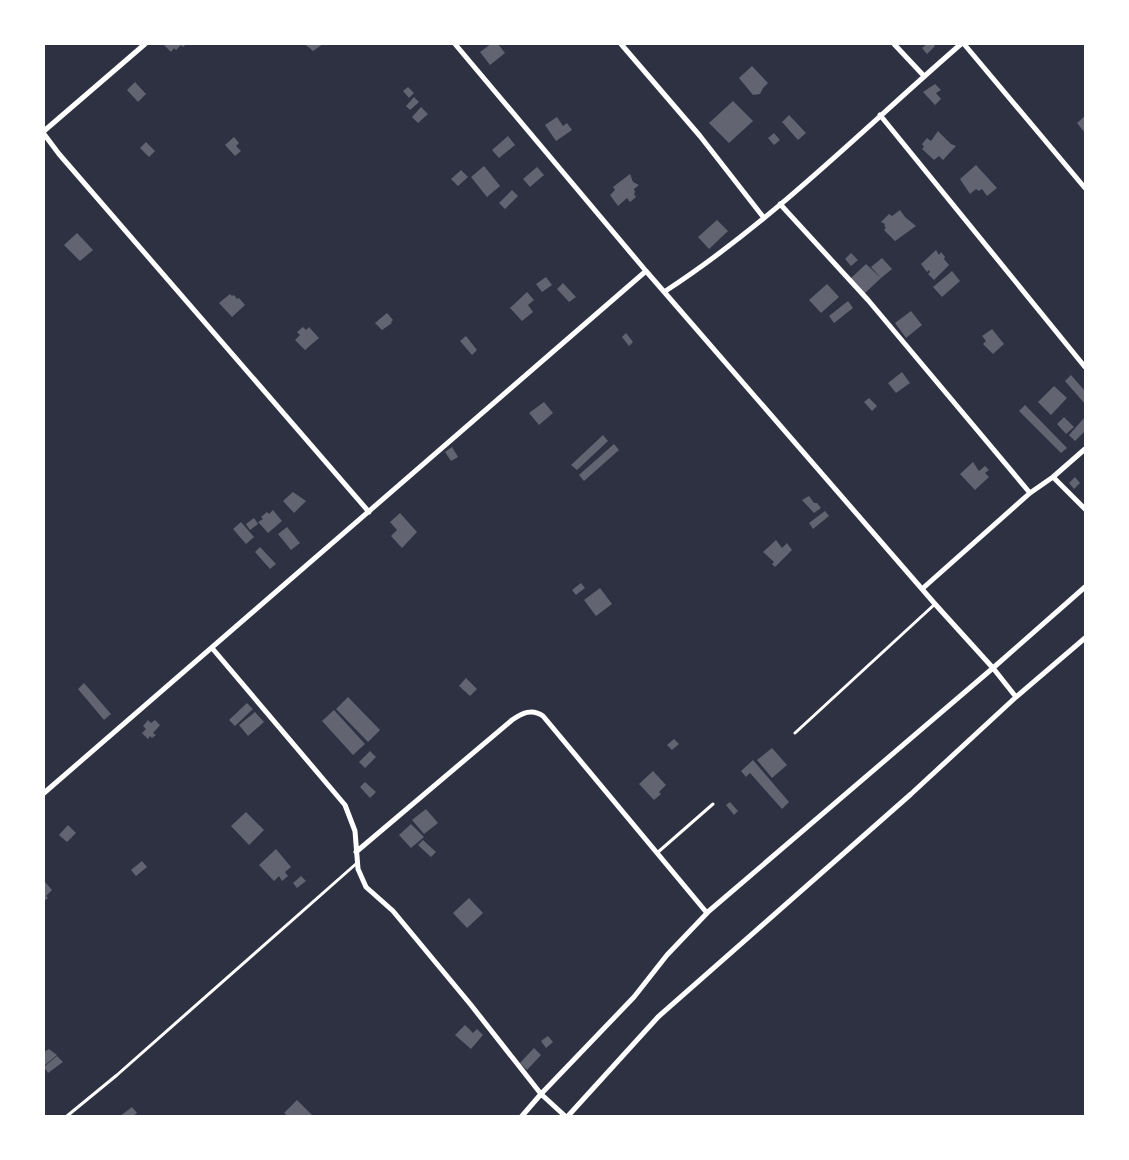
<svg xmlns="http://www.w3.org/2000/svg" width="1129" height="1160" font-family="'IBM Plex Sans',sans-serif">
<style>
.building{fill:#626471}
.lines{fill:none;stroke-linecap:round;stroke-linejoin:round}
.service{stroke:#fff;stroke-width:3}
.minor{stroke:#fff;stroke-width:5}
</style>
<rect width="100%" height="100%" fill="#2d3142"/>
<path class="building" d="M163,44h23l-3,3 -2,-2 -5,5 -2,-2 -3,4z
M307,44h16l-10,7 -7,-6z
M491,44h7l7,9 -15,12 -10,-13z
M927,44h6l2,2 -8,8 -5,-6z
M752,66l16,17 -5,5 -3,6 -7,1 -14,-17z
M135,82l11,12 -8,8 -11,-12z
M935,84l6,6 -5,3 5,6 -6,6 -12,-13z
M408,87l6,6 -5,5 -6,-7z
M414,97l5,5 -9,8 -4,-4z
M733,101l20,20 -24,22 -20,-20z
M421,107l7,7 -10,9 -6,-6z
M789,115l17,18 -8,7 -16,-18z
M1085,116v17l-8,-10z
M557,117l6,9 4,-3 5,7 -16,11 -11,-16z
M938,131l13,13 5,2 -13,14 -4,-4 -5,4 -12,-11 2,-2 -2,-3 5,-6 4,3z
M774,133l6,7 -6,5 -6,-7z
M508,136l7,9 -16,13 -7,-8z
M234,137l5,6 -3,3 5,5 -6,5 -10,-11z
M146,142l9,9 -6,6 -9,-9z
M976,165l21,23 -10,8 -5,-7 -3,2 -3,-2 -6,5 -10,-15z
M484,166l16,20 -13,11 -16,-20z
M537,167l7,8 -14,12 -7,-8z
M461,170l7,7 -10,9 -7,-7z
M630,174l3,8 6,3 -5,4 1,3 -1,2 2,3 -6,5 -3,-4 -9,8 -8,-11 5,-5 -2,-3z
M512,190l6,6 -13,13 -6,-6z
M900,210l5,7 11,9 -21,15 -11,-11 2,-3 -2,-1 1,-2 -4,-2 8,-8 3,2z
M717,220l11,11 -19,18 -11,-12z
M77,233l16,17 -13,11 -16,-16z
M936,250l3,5 2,-3 4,5 -1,2 5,6 -15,15 -6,-6 2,-2 -1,-2 -2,2 -6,-8z
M851,253l7,7 -7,6 -6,-7z
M882,258l10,11 -11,9 -10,-11z
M866,264l15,14 -17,16 -14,-15z
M952,271l8,10 -18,16 -9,-10z
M546,277l6,8 -10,7 -6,-8z
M563,283l13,14 -7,5 -12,-13z
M827,284l12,13 -18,16 -12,-13z
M527,292l7,8 -6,5 5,7 -11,9 -12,-13z
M230,294l2,2 2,-1 3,4 2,-1 6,7 -13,12 -13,-14z
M848,301l5,7 -19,15 -5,-7z
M911,311l11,14 -16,13 -11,-15z
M387,313l6,7 -2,2 1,1 -10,7 -7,-7z
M303,327l3,3 3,-3 10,11 -14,12 -10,-10 5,-5 -3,-3z
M992,329l12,15 -11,10 -10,-10 3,-3 -4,-5z
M626,333l7,9 -4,4 -7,-9z
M466,336l11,14 -5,5 -12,-14z
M902,372l8,11 -14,10 -8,-10z
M1071,375l14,16v13l-20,-23z
M1054,386l13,12 -16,17 -13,-13z
M869,398l8,8 -5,5 -8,-9z
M544,402l9,11 -14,12 -10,-12z
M1025,405l42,43 -6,5 -42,-42z
M1064,417l10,10 -8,7 -9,-10z
M1085,417v14l-10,10 -6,-6z
M603,435l5,6 -31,29 -6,-5z
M614,444l5,6 -35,31 -5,-6z
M452,447l6,10 -7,4 -6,-9z
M973,462l6,9 6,-5 4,4 -4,3 4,4 -14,13 -15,-16z
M1075,477l5,6 -6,6 -5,-6z
M293,492l13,9 -12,12 -11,-12z
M809,496l5,7h3l4,5 -7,5 -12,-13z
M273,510l9,11 -14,12 -10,-11 5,-3 -2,-2 6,-5 2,2z
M825,511l4,5 -16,13 -4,-6z
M400,513l17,19 -15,16 -11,-12 6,-6 -7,-8z
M254,518l4,6 -8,6 -4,-6z
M241,522l13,15 -8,7 -13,-15z
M287,527l13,16 -9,7 -13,-16z
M776,540l6,8 5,-5 5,7 -17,17 -3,-3 2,-2 -11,-10z
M260,547l16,17 -6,5 -15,-17z
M581,583l4,5 -9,7 -4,-5z
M600,588l12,16 -16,12 -12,-16z
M466,678l11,11 -7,7 -11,-10z
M84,683l27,31 -7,6 -26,-31z
M348,697l32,33 -12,12 -32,-33z
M247,703l6,6 -18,17 -6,-6z
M334,710l31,34 -12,11 -31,-34z
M255,712l9,10 -16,14 -9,-11z
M148,720l3,3 4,-3 5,5 -7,8 3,2 -4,3 -2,-2 -2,3 -6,-6 4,-4 -3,-3z
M674,739l5,5 -7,6 -5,-5z
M772,748l15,17 -15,13 -15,-18z
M370,751l6,6 -11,11 -6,-6z
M753,760l36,42 -7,7 -32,-36 -4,4 -5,-6z
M653,771l13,14 -7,7 2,2 -7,6 -15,-16z
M365,782l11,10 -6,6 -10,-11z
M730,802l8,9 -4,4 -8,-10z
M426,809l12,14 -14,11 -12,-14z
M246,812l18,18 -15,15 -18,-19z
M411,824l13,13 -13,11 -12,-13z
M68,825l8,8 -9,9 -8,-7z
M423,840l13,12 -5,5 -13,-12z
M276,849l15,18 -6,5 3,4 -6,5 -3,-5 -5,5 -15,-16z
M142,861l5,6 -11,9 -5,-6z
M301,876l5,5 -9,7 -4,-5z
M45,882l7,8 -6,6 2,2 -4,3z
M469,898l14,15 -16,15 -14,-15z
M465,1025l8,8 4,-4 6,6 -12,14 -16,-14z
M548,1036l5,6 -7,6 -5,-7z
M534,1048l7,7 -14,15 -7,-7z
M49,1049l8,6 -13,11v-14z
M57,1056l6,6 -15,11 -4,-6z
M297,1100l15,15 -2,1h-22l-4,-3z
M132,1107l5,6 -4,3h-13z"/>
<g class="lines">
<path class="service" d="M795,733l140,-129
M657,853l56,-49
M67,1116l50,-41 240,-212"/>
<path class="minor" d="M621,44l79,92 64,82
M894,44l30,32
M964,44l121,144
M880,115l205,252
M44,131l101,-87
M44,134l15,20 310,358
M780,204l88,96 162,193
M646,271l289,333 58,64 23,29
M664,292c108,-70 200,-164 297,-248
M1053,477l32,32
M922,589l108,-96 23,-16 32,-28
M212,648l133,157 10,26 3,38 8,18 27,24 78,94 70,89 24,22
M44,793l602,-522 -191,-227
M356,852l156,-132c10,-7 20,-12 31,-4l164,197
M522,1116l19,-22 93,-97 33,-42 42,-44 284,-243 92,-81
M568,1116l90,-99 253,-223 105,-97 69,-59"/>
</g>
<rect width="1129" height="1160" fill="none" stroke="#ffffff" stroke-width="90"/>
</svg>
